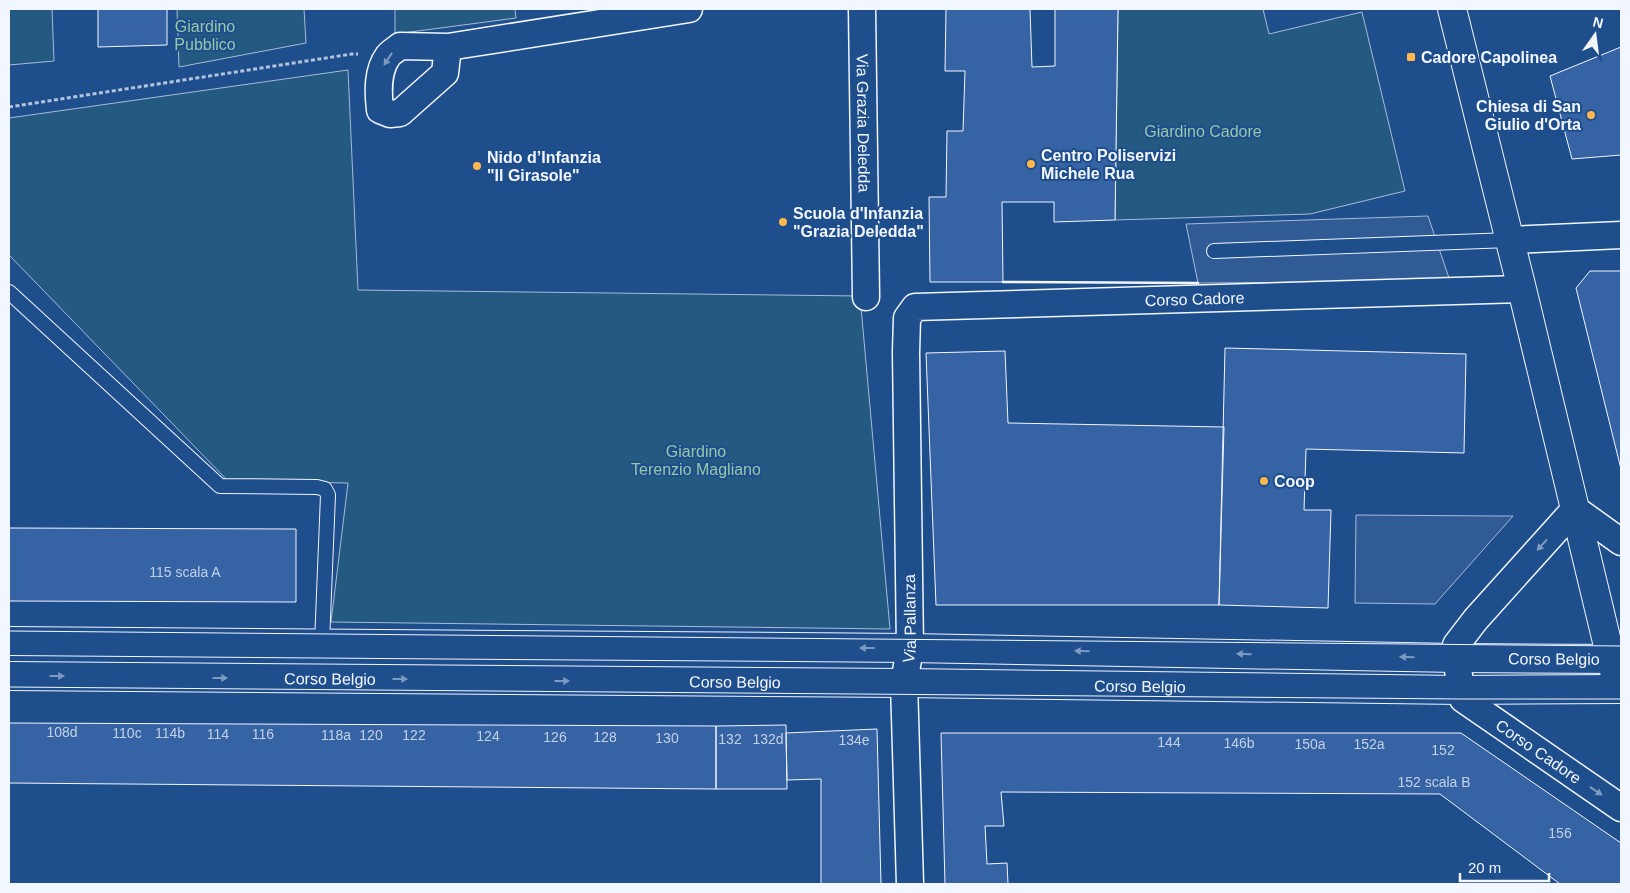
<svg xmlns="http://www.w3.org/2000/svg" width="1630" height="893" font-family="Helvetica,sans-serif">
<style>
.green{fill:#245a82;stroke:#a8bbd7}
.parking{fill:#305b95;stroke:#a8bbd7}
.building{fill:#3563a3;stroke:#f2f6ff}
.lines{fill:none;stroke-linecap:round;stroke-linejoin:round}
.lane-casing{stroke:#f2f6ff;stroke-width:16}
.street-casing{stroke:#f2f6ff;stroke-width:29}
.secondary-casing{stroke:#f2f6ff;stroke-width:30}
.path{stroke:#b3c4dc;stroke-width:3;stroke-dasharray:4 2.5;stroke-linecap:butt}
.lane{stroke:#1f4e8c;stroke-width:14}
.street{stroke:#1f4e8c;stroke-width:26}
.secondary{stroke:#1f4e8c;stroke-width:28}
.tram{stroke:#f2f6ff;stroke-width:1}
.wall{stroke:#f2f6ff;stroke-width:2.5}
.oneway{fill:#7e9ac0}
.poi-dot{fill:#ffb74d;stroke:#1f4e8c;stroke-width:2}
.labels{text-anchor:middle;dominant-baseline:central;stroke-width:4;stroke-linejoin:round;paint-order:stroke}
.number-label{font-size:14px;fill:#c3d1e8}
.park-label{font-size:16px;fill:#97c8a6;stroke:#1f4e8c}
.poi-label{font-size:16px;font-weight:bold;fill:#f2f6ff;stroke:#1f4e8c;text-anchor:start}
.street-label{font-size:16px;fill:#f2f6ff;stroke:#1f4e8c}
</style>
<rect width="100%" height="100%" fill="#1f4e8c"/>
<path class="green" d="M9,9h43l2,52 -45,4z
M177,9h127l2,34 -127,24z
M395,9h120l1,9 -121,16z
M1118,9h145l6,25 93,-22 43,179 -95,23 -195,6z
M348,70l10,220 502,6 30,333 -559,-7 17,-139 -120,-2 -219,-226v-137z"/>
<path class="parking" d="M1428,216l22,65 -252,2 -12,-59z
M1356,515l141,1h16l-78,88 -80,-1z"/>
<path class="building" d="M98,9h69v36l-69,2z
M946,9h84l2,58 23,-1v-57h63l-3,211 -61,2v-20h-52l1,80h-73l-1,-85h17l1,-66h16l2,-60h-20z
M1621,47v108l-49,4 -22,-83z
M1590,271h31v198l-45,-181z
M1225,348l241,6 -2,99 -158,-4 -2,61h27l-3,98 -109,-3z
M1005,351l3,72 216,4 -5,178h-283l-10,-252z
M9,528l287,1v73l-287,-1z
M9,723l707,3v63l-707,-6z
M786,725l1,64h-71v-63z
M877,729l4,155h-60v-105l-34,1 -1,-47z
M941,733h520l160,110v41h-61l-120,-90 -439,-2 3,34h-19l2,38 20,-1 1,21h-63z"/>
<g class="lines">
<g class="lane-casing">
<path id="lane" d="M1214,251l296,-11
M9,292l211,194 97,1 8,2 3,6 -6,148"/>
</g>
<g class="street-casing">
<g id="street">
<path id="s1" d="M862,9l4,288"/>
<path d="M448,47l-3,26 -45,40 -10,1 -10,-4c-2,-18 -3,-39 8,-54 3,-4 9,-7 12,-10l48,1 241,-38"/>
<path d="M1510,240l111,-5"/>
<path id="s2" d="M1621,542l-46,-33 -99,110 -20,26v13l7,41 158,109"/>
<path id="s3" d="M910,884l-6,-201 6,-35 -4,-296 1,-34 8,-11 607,-18"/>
</g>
</g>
<g class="secondary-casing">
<g id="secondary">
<path d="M1452,9l70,280 93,386"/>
<path id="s4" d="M9,641l901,7 546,10 165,1"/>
<path id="s5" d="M9,676l895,7 557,7 160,-1"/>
</g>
</g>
<path class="path" d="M9,107l343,-53h6"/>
<use href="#lane" class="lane"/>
<use href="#street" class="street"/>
<use href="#secondary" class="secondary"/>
<path class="tram" d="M9,631l1612,15
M9,687l1454,12h158"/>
<path class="wall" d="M1003,282l195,1"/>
</g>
<defs><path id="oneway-solid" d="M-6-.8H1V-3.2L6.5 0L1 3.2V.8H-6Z" transform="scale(1.25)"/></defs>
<g class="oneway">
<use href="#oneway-solid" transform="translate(388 59) rotate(123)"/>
<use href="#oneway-solid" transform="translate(1542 545) rotate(132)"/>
<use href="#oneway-solid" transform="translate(867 648) rotate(-180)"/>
<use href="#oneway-solid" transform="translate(1082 651) rotate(-179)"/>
<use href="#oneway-solid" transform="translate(1244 654) rotate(-179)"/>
<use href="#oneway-solid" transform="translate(1407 657) rotate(-179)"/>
<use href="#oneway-solid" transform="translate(57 676)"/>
<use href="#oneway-solid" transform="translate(220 678)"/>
<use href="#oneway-solid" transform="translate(400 679)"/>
<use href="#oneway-solid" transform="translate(562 681)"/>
<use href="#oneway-solid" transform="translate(1596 791) rotate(34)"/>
</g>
<g class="poi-dot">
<rect x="1406" y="52" width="10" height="10" rx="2.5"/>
<circle cx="1591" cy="115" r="5"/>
<circle cx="1031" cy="164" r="5"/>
<circle cx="477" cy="166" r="5"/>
<circle cx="783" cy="222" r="5"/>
<circle cx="1264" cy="481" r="5"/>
</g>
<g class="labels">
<g class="number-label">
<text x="185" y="572">115 scala A</text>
<text x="62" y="732">108d</text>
<text x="127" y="733">110c</text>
<text x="170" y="733">114b</text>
<text x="218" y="734">114</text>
<text x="263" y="734">116</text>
<text x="336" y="735">118a</text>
<text x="371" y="735">120</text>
<text x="414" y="735">122</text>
<text x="488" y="736">124</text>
<text x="555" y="737">126</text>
<text x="605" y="737">128</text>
<text x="667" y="738">130</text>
<text x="730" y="739">132</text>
<text x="768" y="739">132d</text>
<text x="854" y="740">134e</text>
<text x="1169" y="742">144</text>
<text x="1239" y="743">146b</text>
<text x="1310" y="744">150a</text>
<text x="1369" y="744">152a</text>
<text x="1443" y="750">152</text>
<text x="1434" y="782">152 scala B</text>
<text x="1560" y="833">156</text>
</g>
<g class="park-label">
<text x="205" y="26">Giardino<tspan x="205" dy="18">Pubblico</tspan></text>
<text x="1203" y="131">Giardino Cadore</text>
<text x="696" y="451">Giardino<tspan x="696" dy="18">Terenzio Magliano</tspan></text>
</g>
<g class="poi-label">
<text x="1421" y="57">Cadore Capolinea</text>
<text x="1581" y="106" text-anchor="end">Chiesa di San<tspan x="1581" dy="18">Giulio d'Orta</tspan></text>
<text x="1041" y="155">Centro Poliservizi<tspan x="1041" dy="18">Michele Rua</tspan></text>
<text x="487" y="157">Nido d’Infanzia<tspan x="487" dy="18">"Il Girasole"</tspan></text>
<text x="793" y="213">Scuola d'Infanzia<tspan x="793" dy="18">"Grazia Deledda"</tspan></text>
<text x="1274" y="481">Coop</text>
</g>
<g class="street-label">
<text stroke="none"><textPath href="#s1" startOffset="114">Via Grazia Deledda</textPath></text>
<text stroke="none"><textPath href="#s3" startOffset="860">Corso Cadore</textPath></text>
<text stroke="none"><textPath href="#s3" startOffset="266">Via Pallanza</textPath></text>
<text stroke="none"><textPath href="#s4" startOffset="1545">Corso Belgio</textPath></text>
<text stroke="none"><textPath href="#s5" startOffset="321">Corso Belgio</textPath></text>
<text stroke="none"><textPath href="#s5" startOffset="726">Corso Belgio</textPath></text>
<text stroke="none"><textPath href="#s5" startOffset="1131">Corso Belgio</textPath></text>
<text stroke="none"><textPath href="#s2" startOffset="384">Corso Cadore</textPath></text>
</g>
</g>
<rect width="1630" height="893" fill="none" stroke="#f2f6ff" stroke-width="20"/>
<g transform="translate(1595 35) rotate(14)" stroke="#1f4e8c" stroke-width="4" paint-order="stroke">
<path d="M0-4L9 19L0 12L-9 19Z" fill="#f2f6ff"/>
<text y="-8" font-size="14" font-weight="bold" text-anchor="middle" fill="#f2f6ff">N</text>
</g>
<path d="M1460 873v8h89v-8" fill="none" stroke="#f2f6ff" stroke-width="2.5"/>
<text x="1468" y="873" font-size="15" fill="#f2f6ff" stroke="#1f4e8c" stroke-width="4" paint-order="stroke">20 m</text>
</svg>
